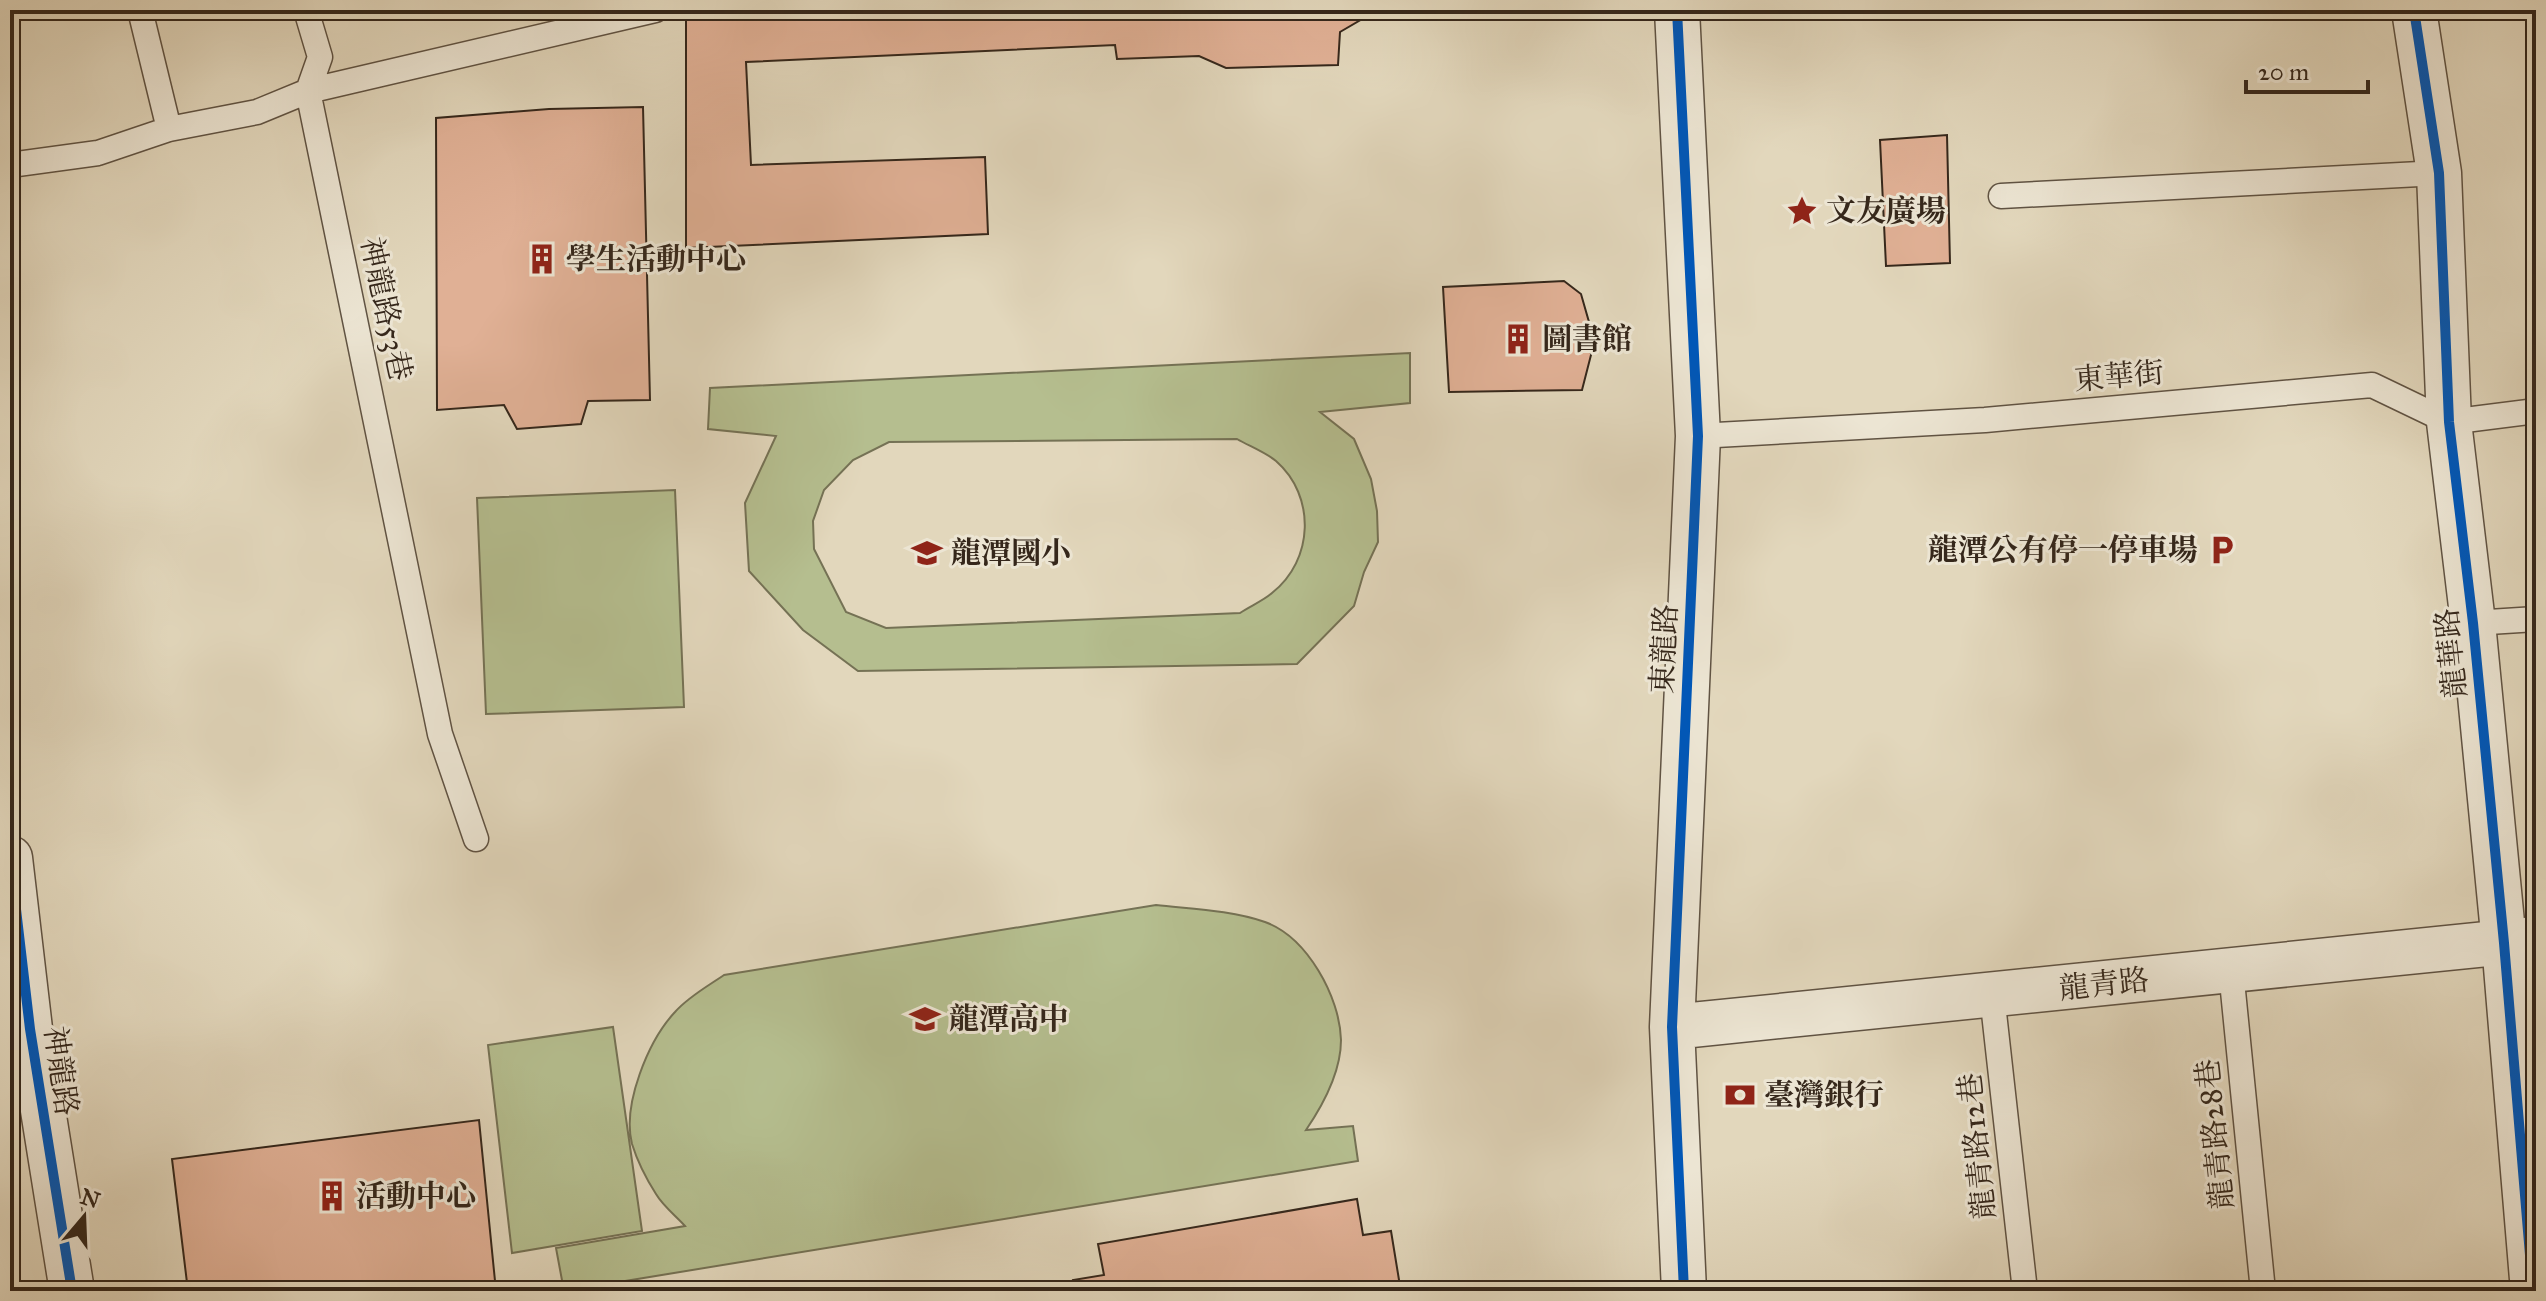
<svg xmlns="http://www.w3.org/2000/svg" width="2546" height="1301" font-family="'IM FELL Great Primer','Noto Serif TC',serif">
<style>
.green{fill:#b5be8f;stroke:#757255;stroke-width:2;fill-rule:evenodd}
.building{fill:#e0b095;stroke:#35271b;stroke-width:2}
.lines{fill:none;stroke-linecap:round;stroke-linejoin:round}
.service-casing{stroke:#605343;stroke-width:27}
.minor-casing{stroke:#605343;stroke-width:47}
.tertiary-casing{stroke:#605343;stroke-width:47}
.service{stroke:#ece5d3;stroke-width:24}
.minor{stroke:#ece5d3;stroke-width:44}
.tertiary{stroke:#ece5d3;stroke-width:44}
.cycleway-casing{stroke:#ece5d3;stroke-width:15}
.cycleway{stroke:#0057b8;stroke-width:10}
.labels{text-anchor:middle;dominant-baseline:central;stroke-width:6;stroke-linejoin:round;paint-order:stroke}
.poi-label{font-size:30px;font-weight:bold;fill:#35271b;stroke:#ece5d3;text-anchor:start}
.street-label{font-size:30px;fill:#35271b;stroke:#ece5d3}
</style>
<rect width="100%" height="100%" fill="#e2d7bc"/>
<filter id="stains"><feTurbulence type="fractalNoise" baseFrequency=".0025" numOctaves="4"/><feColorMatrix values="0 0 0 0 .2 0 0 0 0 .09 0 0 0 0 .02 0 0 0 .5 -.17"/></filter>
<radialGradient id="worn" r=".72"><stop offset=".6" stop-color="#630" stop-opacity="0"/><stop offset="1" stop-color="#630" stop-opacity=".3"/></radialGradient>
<path class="green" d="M1410,353v50l-90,9 34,27 17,40 6,32 1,31 -14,30 -10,34 -57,58 -439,7 -55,-41 -54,-59 -4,-68 31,-67 -68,-7 2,-41zM1237,439c12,7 28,13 39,22 40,35 38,99 -4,132 -9,8 -22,13 -32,20l-354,15 -40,-16 -32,-63 -1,-28 11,-31 29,-30 36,-18z
M675,490l9,217 -198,7 -9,-216z
M1156,905c35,4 75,5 109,17 42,15 75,75 76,118 0,32 -18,65 -35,90l47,-4 5,35 -794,130 -8,-43 129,-22c-9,-10 -22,-20 -29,-32 -9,-14 -19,-34 -24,-50 -10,-39 16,-103 43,-132 13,-15 33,-26 49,-37z
M613,1027l29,204 -130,22 -24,-208z"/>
<path class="building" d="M686,10h685l-2,5 -29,17 -2,33 -112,3 -27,-12 -82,3 -2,-14 -369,17 5,103 234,-8 3,77 -302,14z
M643,107l7,293 -62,1 -7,23 -64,5 -13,-24 -67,5 -1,-292 113,-9z
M1947,135l3,128 -64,3 -6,-126z
M1564,281l17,13 8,28 2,33 -9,35 -133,2 -6,-105z
M2531,474h5v89l-2,-37z
M479,1120l17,171h-308l-16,-132z
M1357,1199l6,36 28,-4 9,55 -30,5h-295l-2,-11 31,-5 -6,-31z"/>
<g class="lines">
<g class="service-casing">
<path id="service" d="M140,10l29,119
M306,10l14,47 -12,34
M308,91l347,-81
M10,165l88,-12 71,-24 88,-17 51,-21 132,643 36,105
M2001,196l438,-23
M1698,436l287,-16 387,-35 77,37 87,-11
M2473,623l63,-4
M2231,971l32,320
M1992,995l33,296
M10,1083l29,-7"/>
</g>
<g class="minor-casing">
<path id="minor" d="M1677,10l21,426 -26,591 12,264
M10,858l20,171 42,262
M1672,1027l864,-88"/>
</g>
<g class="tertiary-casing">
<path id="tertiary" d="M2414,10l25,163 10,249 24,201 31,320 29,348"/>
</g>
<use href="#service" class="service"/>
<use href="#minor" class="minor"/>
<use href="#tertiary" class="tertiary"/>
<g class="cycleway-casing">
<path id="cycleway" d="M1677,10l21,426 -26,591 12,264
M2414,10l25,163 10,249 24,201 31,320 29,348
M10,858l20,171 42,262"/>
</g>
<use href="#cycleway" class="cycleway"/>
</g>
<defs>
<g id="sight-bare" transform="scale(2.4)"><path d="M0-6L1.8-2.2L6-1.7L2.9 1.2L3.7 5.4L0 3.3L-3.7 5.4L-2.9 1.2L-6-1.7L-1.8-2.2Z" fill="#8f2418" stroke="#ece5d3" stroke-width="2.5" paint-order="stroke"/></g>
<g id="building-bare" transform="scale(2.4)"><path d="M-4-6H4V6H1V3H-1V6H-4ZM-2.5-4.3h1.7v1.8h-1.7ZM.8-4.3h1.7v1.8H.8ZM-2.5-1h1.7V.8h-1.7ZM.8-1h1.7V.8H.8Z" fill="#8f2418" stroke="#ece5d3" stroke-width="2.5" paint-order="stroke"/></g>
<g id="parking-bare" transform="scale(2.4)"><path d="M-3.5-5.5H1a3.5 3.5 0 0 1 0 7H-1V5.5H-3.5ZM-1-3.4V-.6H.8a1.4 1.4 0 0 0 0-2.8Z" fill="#8f2418" stroke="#ece5d3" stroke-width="2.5" paint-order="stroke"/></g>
<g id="school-bare" transform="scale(2.4)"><path d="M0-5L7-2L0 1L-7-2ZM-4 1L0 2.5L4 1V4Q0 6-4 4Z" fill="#8f2418" stroke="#ece5d3" stroke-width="2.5" paint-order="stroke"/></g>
<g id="bank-bare" transform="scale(2.4)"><path d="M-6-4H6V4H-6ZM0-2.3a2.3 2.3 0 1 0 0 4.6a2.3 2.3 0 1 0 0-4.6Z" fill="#8f2418" stroke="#ece5d3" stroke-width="2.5" paint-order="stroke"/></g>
</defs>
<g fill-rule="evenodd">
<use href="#sight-bare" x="1802" y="211"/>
<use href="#building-bare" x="542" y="259"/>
<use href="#building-bare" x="1518" y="339"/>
<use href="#parking-bare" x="2222" y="550"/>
<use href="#school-bare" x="927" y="553"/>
<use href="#school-bare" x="925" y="1019"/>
<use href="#bank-bare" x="1740" y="1095"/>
<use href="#building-bare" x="332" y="1196"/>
</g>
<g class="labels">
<g class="poi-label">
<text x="1826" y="211">文友廣場</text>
<text x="566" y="259">學生活動中心</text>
<text x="1542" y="339">圖書館</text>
<text x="2198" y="550" text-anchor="end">龍潭公有停一停車場</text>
<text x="951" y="553">龍潭國小</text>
<text x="949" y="1019">龍潭高中</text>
<text x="1764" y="1095">臺灣銀行</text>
<text x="356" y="1196">活動中心</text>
</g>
<g class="street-label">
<text transform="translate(386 309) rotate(78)">神龍路53巷</text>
<text transform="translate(2119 376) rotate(-5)">東華街</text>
<text transform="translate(1664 649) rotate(-87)">東龍路</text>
<text transform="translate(2451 653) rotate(-96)">龍華路</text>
<text transform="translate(2104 984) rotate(-6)">龍青路</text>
<text transform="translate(61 1071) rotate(82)">神龍路</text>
<text transform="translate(2215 1134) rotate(-96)">龍青路28巷</text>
<text transform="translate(1977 1146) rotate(-96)">龍青路12巷</text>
</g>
</g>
<rect width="2546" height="1301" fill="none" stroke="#e2d7bc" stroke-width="40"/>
<rect x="12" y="12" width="2522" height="1277" fill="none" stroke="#35271b" stroke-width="4"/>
<rect x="20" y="20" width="2506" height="1261" fill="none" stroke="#35271b" stroke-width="2"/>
<g transform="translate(84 1217) rotate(19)" stroke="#ece5d3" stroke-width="6" paint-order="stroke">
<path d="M0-6L14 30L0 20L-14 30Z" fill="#35271b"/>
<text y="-12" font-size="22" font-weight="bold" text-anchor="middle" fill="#35271b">N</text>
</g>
<path d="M2246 80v12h122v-12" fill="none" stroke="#35271b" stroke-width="4"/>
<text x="2258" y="80" font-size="24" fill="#35271b" stroke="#ece5d3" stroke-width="6" paint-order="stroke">20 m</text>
<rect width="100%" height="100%" filter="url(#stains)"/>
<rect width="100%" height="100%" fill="url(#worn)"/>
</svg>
